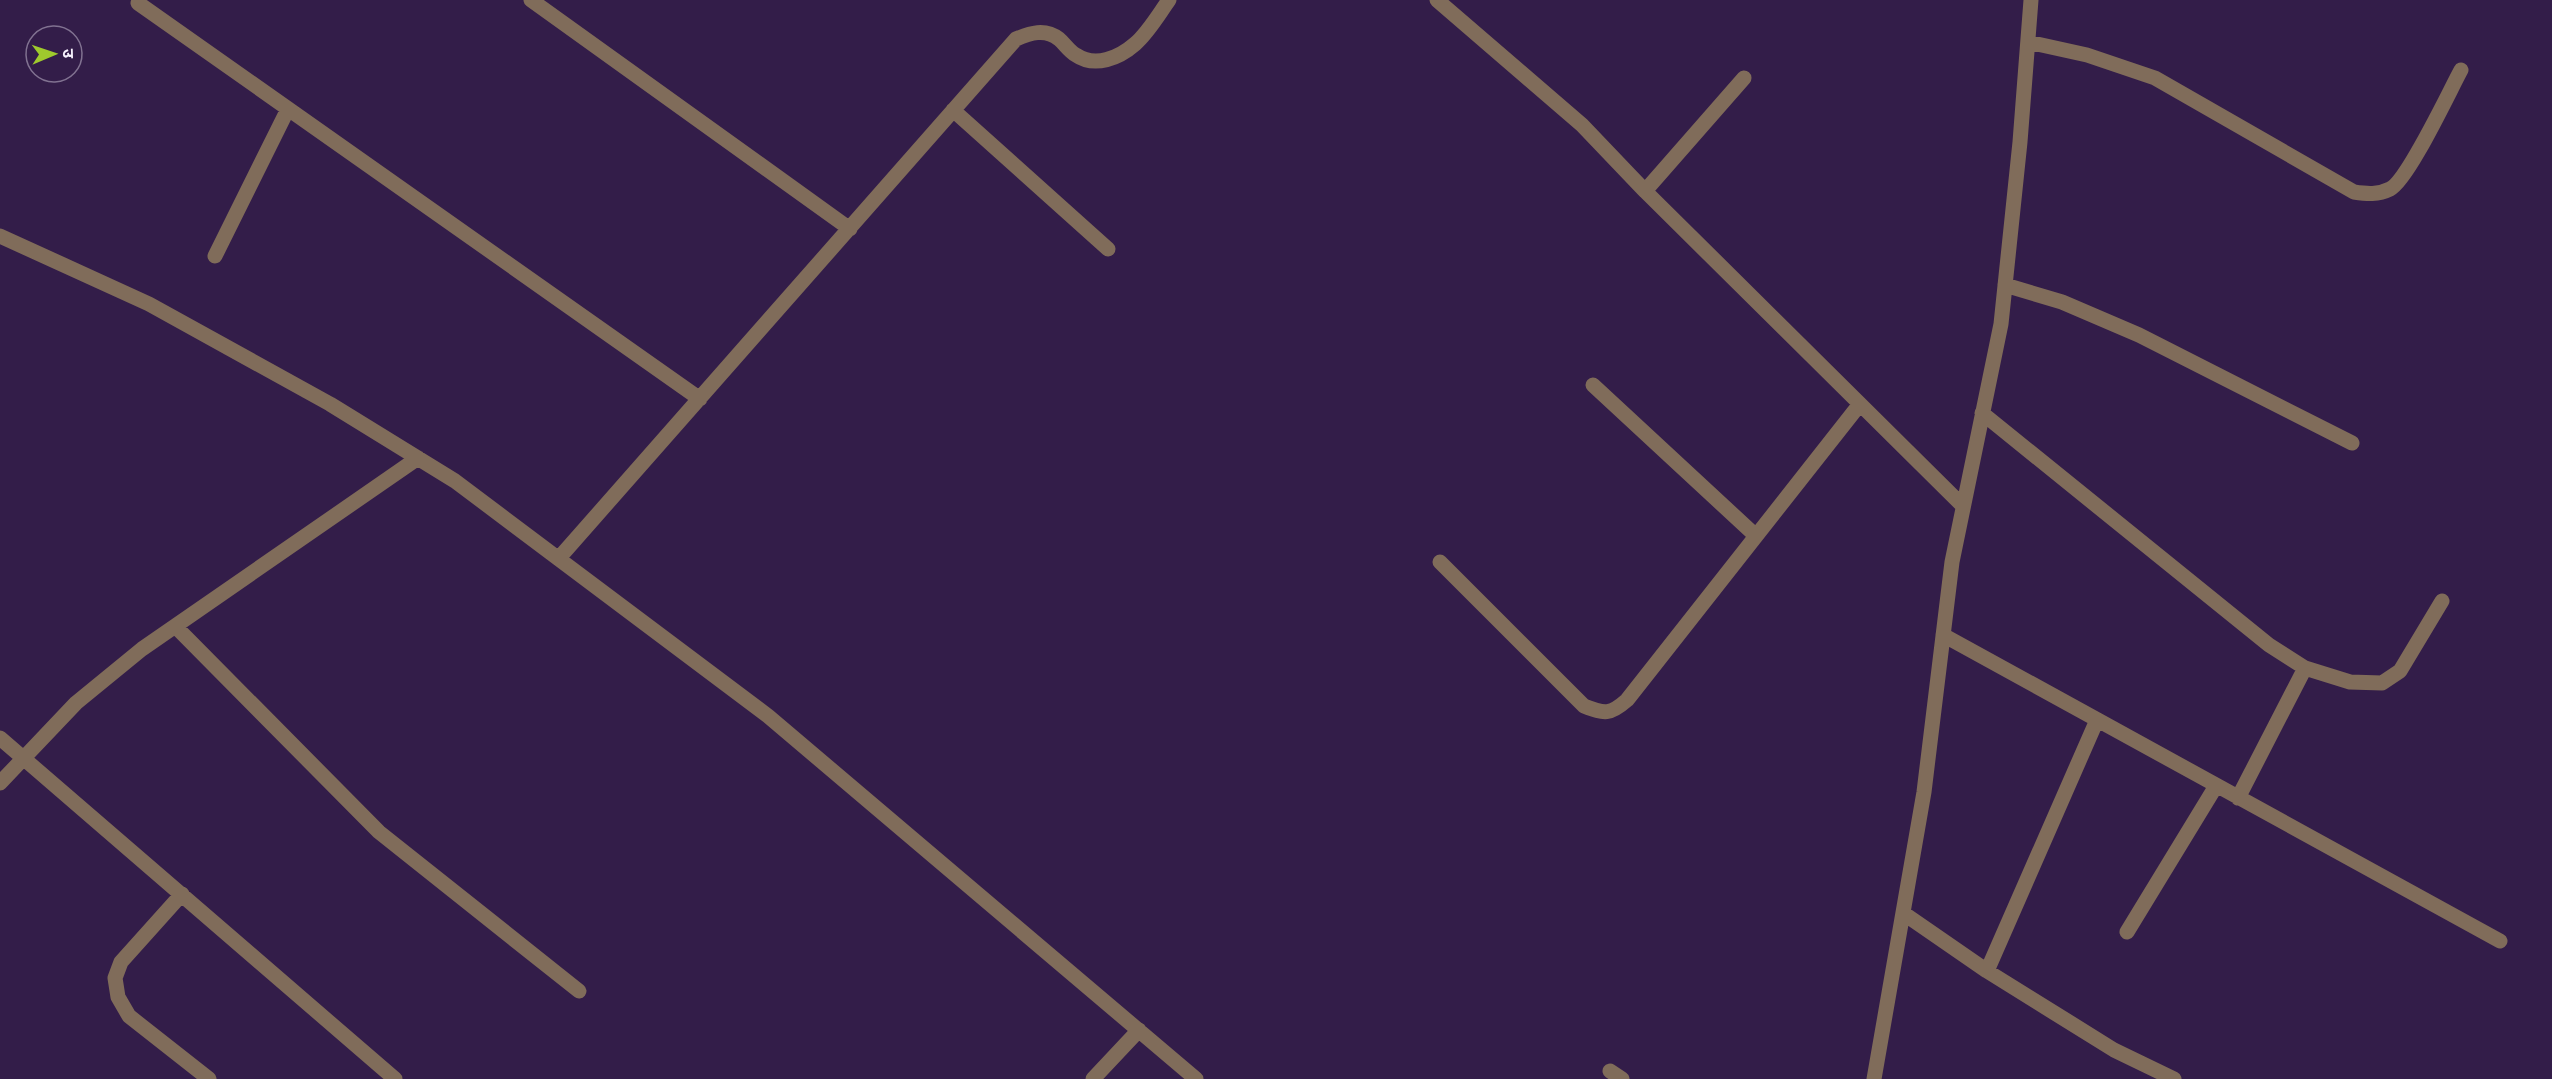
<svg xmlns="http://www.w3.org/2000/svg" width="2552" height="1079" font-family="'Noto Sans','Noto Sans Devanagari',sans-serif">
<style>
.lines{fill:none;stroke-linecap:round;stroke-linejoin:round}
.street{stroke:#806c5a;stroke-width:15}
</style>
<rect width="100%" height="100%" fill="#331d49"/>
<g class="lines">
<path class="street" d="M531,0l319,229
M1437,0l145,125 63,66 318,315
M138,3l562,396
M2028,42l59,13 68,23 199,114c13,2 24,3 36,-3 18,-9 59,-97 71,-119
M953,110l155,139
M1645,191l99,-113
M0,236l149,68 181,100 125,77 313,235 428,363
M215,256l73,-147
M2005,285l57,17 77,33 213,108
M1593,385l163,151
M1982,413l287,232 36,23 45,14 32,1 18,-12 42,-70
M559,558l457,-519c14,-6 29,-11 43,0 6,5 10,12 17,16 19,13 43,3 59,-11 13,-11 24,-30 34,-44
M1440,562l144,144c21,8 26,9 43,-6l233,-296
M175,626l204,206 200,159
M1943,635l557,306
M0,738l395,341
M0,783l76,-80 66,-54 276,-191
M2238,798l67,-130
M182,894l-61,68 -6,16 3,19 11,19 80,63
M1903,913l84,58 127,79 60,29
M2127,932l89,-146
M1987,971l110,-251
M1610,1071l12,8
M1093,1079l46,-49
M1874,1079l50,-287 28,-230 49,-238 19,-182 11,-142"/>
</g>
<g transform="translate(54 54) rotate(88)"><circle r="28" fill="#331d49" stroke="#817291" stroke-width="1.5"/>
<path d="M0-4.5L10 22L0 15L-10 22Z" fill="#9fca2d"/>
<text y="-9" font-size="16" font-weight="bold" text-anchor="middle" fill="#f6f1fd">उ</text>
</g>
</svg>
